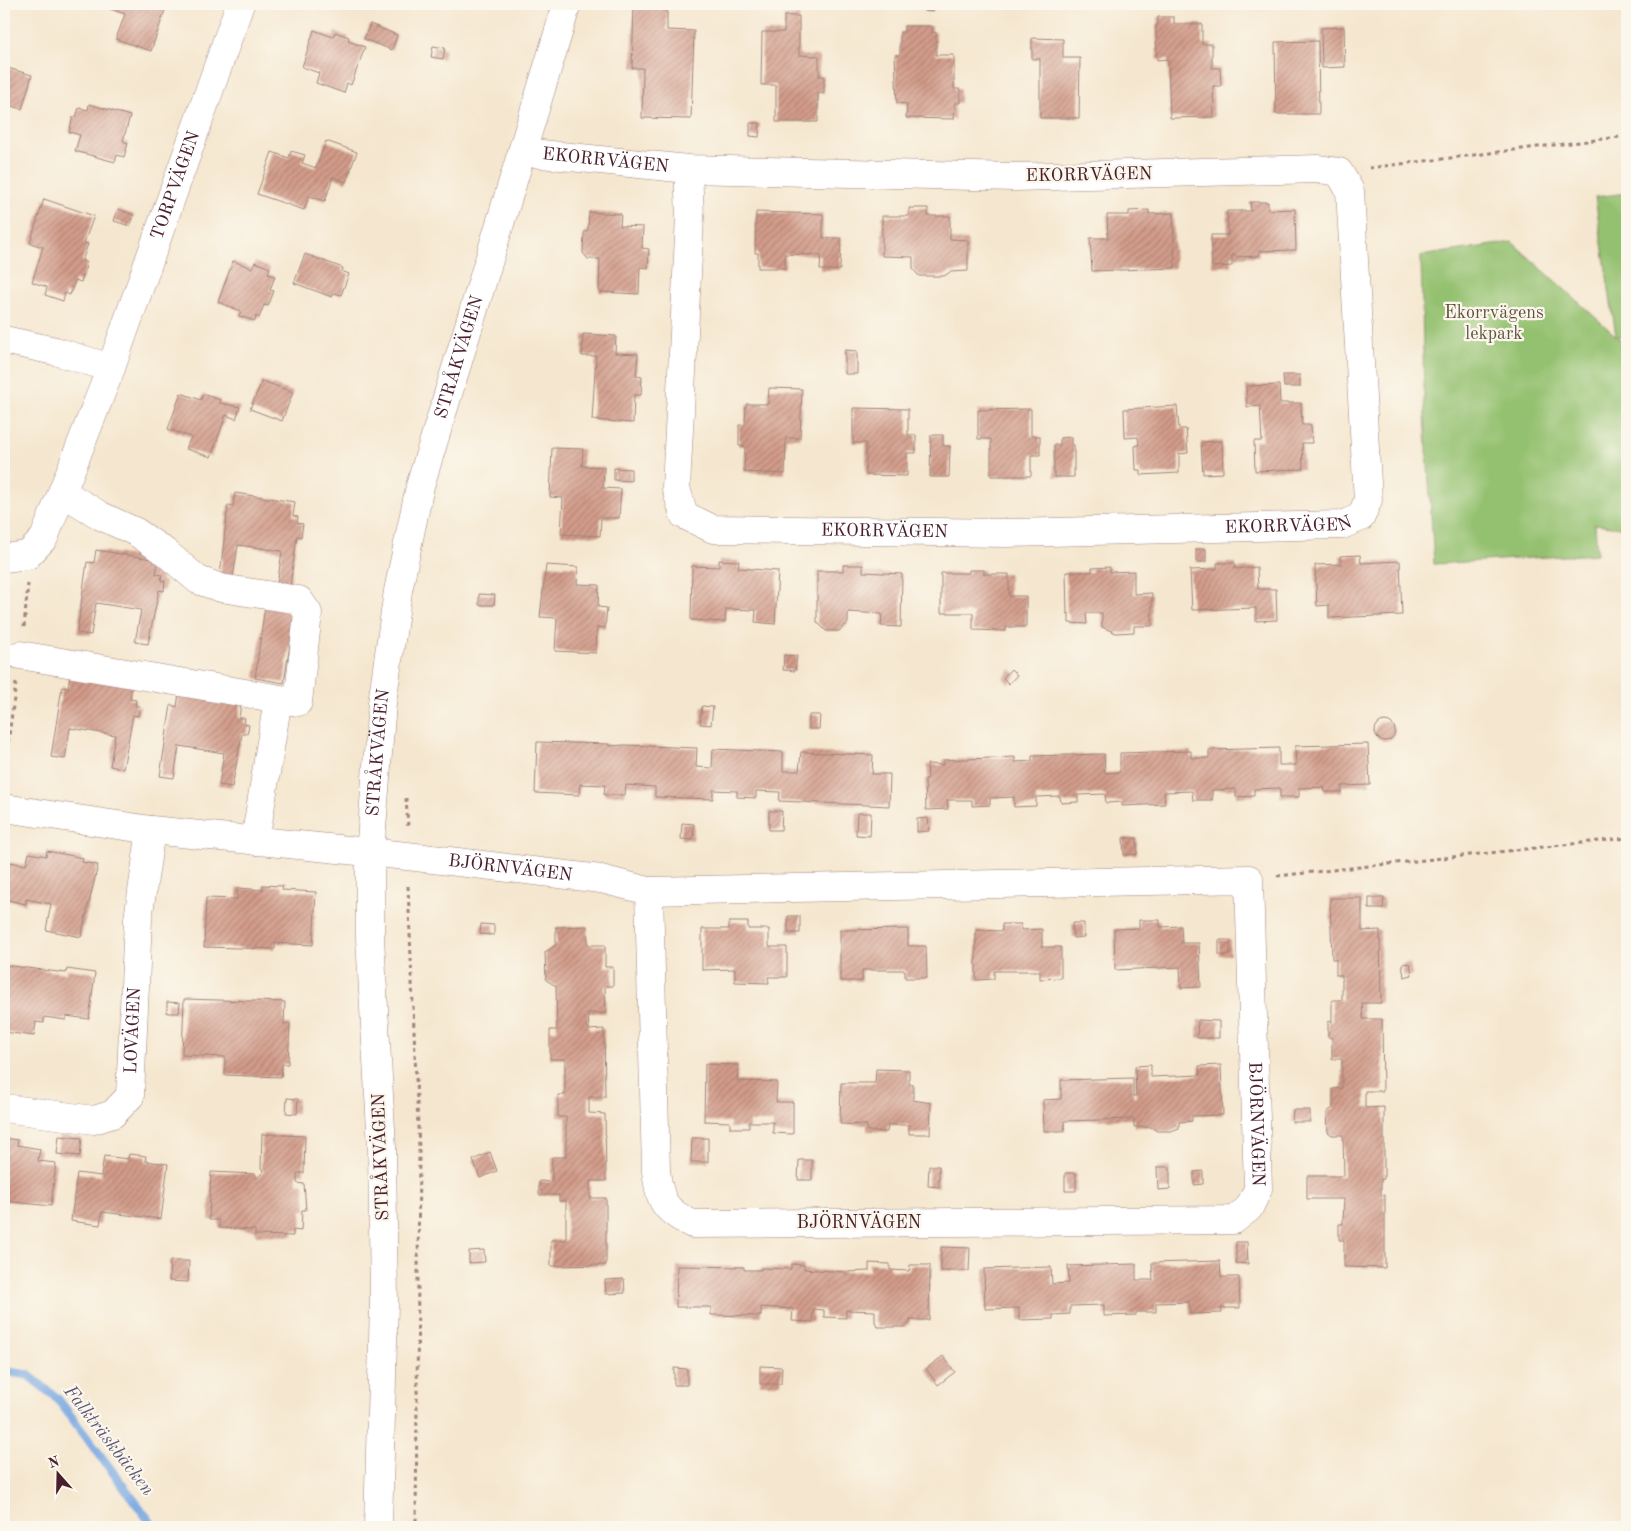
<svg xmlns="http://www.w3.org/2000/svg" width="1631" height="1531" font-family="'Old Standard TT',serif">
<style>
.green{fill:#94c16f;stroke:#6f704d}
.lines{fill:none;stroke-linecap:round;stroke-linejoin:round}
.stream{stroke:#78a7e2;stroke-width:9}
.building{fill:url(#building-hatch)}
.minor-casing{stroke:#a0837d;stroke-width:29}
.path{stroke:#a0837d;stroke-width:3;stroke-dasharray:4 4;stroke-linecap:butt}
.minor{stroke:#fff;stroke-width:28}
.labels{text-anchor:middle;dominant-baseline:central;stroke-width:4.5;stroke-linejoin:round;paint-order:stroke}
.street-label{font-size:18px;fill:#4a1f2b;stroke:#fbf7ec}
.park-label{font-size:18px;fill:#60503f;stroke:#fbf7ec}
.water-label{font-size:19px;font-style:italic;fill:#5c5574;stroke:#fbf7ec}
</style>
<defs>
<pattern id="building-hatch" width="6" height="6" patternUnits="userSpaceOnUse" patternTransform="scale(1.25)"><rect width="6" height="6" fill="#d39c8a"/><path d="M-1 1l2-2M0 6l6-6M5 7l2-2" fill="none" stroke="#ad7f71"/></pattern>
</defs>
<rect width="100%" height="100%" fill="#fbf7ec"/>
<filter id="ink" filterUnits="userSpaceOnUse"><feTurbulence type="fractalNoise" baseFrequency=".02" numOctaves="2"/><feDisplacementMap in="SourceGraphic" scale="10" xChannelSelector="R" yChannelSelector="G"/><feConvolveMatrix kernelMatrix="1 2 1 2 8 2 1 2 1" color-interpolation-filters="sRGB"/></filter>
<filter id="wash" filterUnits="userSpaceOnUse"><feTurbulence type="fractalNoise" baseFrequency=".0096" numOctaves="4" result="noise"/><feDisplacementMap in="SourceGraphic" scale="20" xChannelSelector="R" yChannelSelector="G"/><feGaussianBlur stdDeviation="1.12" result="paint"/><feColorMatrix in="noise" values="0 0 0 0 0 0 0 0 0 0 0 0 0 0 0 0 0 1.4 0 .05"/><feComposite in="paint" operator="in"/></filter>
<g filter="url(#wash)">
<rect width="100%" height="100%" fill="#f5e7cf"/>
<path class="green" d="M1627,193v143l-10,1 10,9v182l-32,-4 2,30 -163,10 -10,-165 -3,-143 91,-14 104,94 -21,-139z"/>
<g class="lines">
<path class="stream" d="M4,1371l24,4 29,23 97,129"/>
</g>
<g id="blocks">
<path class="building" d="M103,4h64l-16,47 -35,-12 9,-25 -23,-8z
M924,4h10l-1,8 -9,-1z
M1202,4h24v2l-23,1z
M634,5l33,2v23l27,1 -3,88 -49,-1 1,-50h-11z
M784,16h15v39l20,1v20h5v17h-6v29h-42v-37h-15l1,-53h22z
M1158,17h16v7h28v20h10v24h8l1,18h-8l1,31 -44,1 -2,-59 -11,1 -1,-35h2z
M370,24l27,11 -5,15 -28,-11z
M904,26h28v7l4,-1v23h18v34h6v14h-5l-1,16 -48,-1 1,-14 -10,-1 -2,-48h5v-23h4z
M1344,27l1,40 -23,1 -1,-40z
M314,30l19,7 2,-5 14,5 -1,4 17,6 -14,38 -4,-2 -3,10 -28,-10 3,-10 -17,-6z
M1032,38l31,1v19h17l-1,60h-39v-59h-8z
M1318,41l1,73h-43l-1,-72z
M433,46l12,2 -2,11 -12,-2z
M4,67l28,8 -10,34 -18,-5z
M89,104l41,12 -7,25 5,2 -4,14 -7,-2 -2,7 -40,-11 5,-16 -11,-3 4,-15h3l3,-9 9,2z
M750,123h10l-1,14 -9,-1z
M326,141l31,11 -11,30 -13,-5 -8,24 -16,-5 -5,14 -47,-16 15,-42 17,6 2,-7 14,4 -3,8 14,5z
M44,199l50,17 -10,27 4,1 -6,17 5,2 -6,19 -6,-2 -5,15 -5,-2 -2,8 -18,-6 2,-8 -15,-5 11,-35 -13,-4z
M1250,202h18v8l27,-1 1,41 -37,1v5l-24,1v-3l-3,1v11l-20,1 -1,-32h17l-1,-24h24z
M909,208h19v8h22v23l18,1v31l-18,1 -6,4h-25l-6,-7v-12l-31,-1v-40h27z
M118,209l16,6 -4,11 -16,-5z
M1149,210v4l24,-1 2,55 -83,3 -2,-33h18l-1,-23h22v-4z
M589,212l32,2 -1,12 23,1 -1,21 7,1 -1,19 -8,-1 -1,27 -40,-2 1,-33h-12l-5,-6 1,-20 4,-3z
M756,212l67,2v24h18l-1,32h-20l1,-15 -36,-1v14h-27v-15h-3z
M305,254l38,14 -1,3 7,3 -8,21 -7,-2 -2,4 -38,-14z
M233,261l19,7 3,-6 15,6 -2,6 7,2 -5,14 4,1 -6,15 -4,-1 -5,13 -3,-2 -1,5 -16,-5 2,-5 -23,-9z
M583,334l33,2 -1,17 23,1 -2,22 6,1 -1,18h-7l-1,28 -41,-3 4,-64h-14z
M845,350l12,1v23h-12z
M1283,375h17v12h-16z
M262,381l31,11 -11,29 -32,-12z
M1279,385l1,18h21l1,22h9l1,18h-10l1,26 -48,2 -1,-30h8l-2,-35 -13,1 -1,-21z
M769,388l33,1 -2,49h-14l-1,36 -41,-2 1,-26h-6v-21h6l1,-21h22z
M181,393l20,7 2,-6 17,6v3l20,4 -4,12 -10,-4 -15,42 -25,-8 5,-12 -23,-8z
M1177,406l2,23h7l2,24 -9,1v19l-39,2v-5h-4l-1,-24 4,-1 -1,-8 -13,1 -1,-29z
M853,408l55,1v26h8v18h-9v23l-41,-1v-32h-13z
M1031,409v27h9v19h-9v21h-40v-37h-13v-29z
M931,435h12v11h7l-1,31h-19z
M1071,437v8h3v32h-20v-32h6v-7z
M1222,441l1,32 -20,1 -2,-32z
M552,448l31,1 -1,17 22,1 -1,21 18,1 -2,29h-18l-1,18 -39,-2 2,-36 -13,-1z
M614,468l17,1v12l-17,-1z
M235,493l60,9 -2,14 5,1 -1,6 6,1 -2,13 -4,-1 -7,50 -13,-1 5,-34 -44,-6 -5,33 -13,-2 8,-71 5,1z
M1196,549h10v13h-10z
M96,550l62,10 -2,14 6,1 -1,6h4l-1,10 -5,-1 -11,54 -13,-2 6,-32 -45,-7 -5,32 -14,-2 10,-71 7,1z
M1360,555l1,8 39,-2 2,54 -73,3v-13l-12,1 -2,-41 26,-1 -1,-8z
M719,560l20,1 -1,7 40,3 -3,53 -20,-2 1,-12 -30,-1 -1,13 -34,-2 1,-54 27,1z
M1217,563h18v6l22,-2 1,22h18l1,31 -21,1v-13l-64,2 -2,-40 27,-1z
M546,565l32,2 -1,17 22,1 -1,22 9,1 -2,20 -8,-1 -1,26 -41,-2 2,-33 -17,-1z
M843,565h20v7l39,2 -1,53 -20,-1 1,-12 -34,-2v11l-9,8h-13l-9,-9v-51h26z
M1110,567v5l24,-1v23l18,-1v33h-18v6l-18,1 -14,-6v-14h-16l1,11 -18,-1v-10l-2,1 -1,-42h26v-4z
M969,570h15v4h25v22h17v31h-20v4l-33,-1v-17h-32v-40h28z
M479,594l16,1 -1,10h-15z
M265,606l30,5 -11,72 -29,-5z
M784,655l13,1 -2,15 -12,-1z
M1011,669l6,6 -8,9 -6,-6z
M70,675l62,9 -2,15 6,1 -1,6h5l-2,10 -5,-1 -10,54 -13,-3 5,-31 -45,-7 -5,31 -14,-2 11,-70 6,1z
M179,693l62,10 -2,15h6l-1,6 5,1 -2,9h-5l-10,53 -13,-2 5,-32 -45,-7 -5,32 -14,-2 11,-71 6,2z
M702,706l11,1 -2,18 -11,-1z
M809,715h11l-1,14h-10z
M1375 731a10 10 0 1 1 20 0a10 10 0 1 1-20 0Z
M537,742l72,2v2l16,-1 72,3 -1,19 16,1 1,-19 70,3v19h16l2,-19 72,3 -1,19h18l-1,32 -110,-5 1,-9 -24,-1v7l-19,-1v-6l-24,-1v9l-58,-2v-10l-29,-2 -1,10h-21l1,-10 -25,-1 -1,11 -44,-2z
M1368,744l2,41 -28,1v6h-17l-1,-5 -25,1v9h-19v-9l-26,1v7l-18,1v-8l-24,1v10h-19l-1,-9 -28,1 1,12 -43,2v-4l-16,1 -1,-9 -27,1v7l-17,1 -1,-7 -24,1v9l-22,1v-10l-24,1v7l-18,1v-6h-25l1,9 -22,1 -1,-31 3,-1 -1,-14 16,1v-5l72,-3v5l17,-1v-5l72,-2 1,19 15,-1v-19l71,-2v7h18v-8l70,-2v17h17l-1,-19z
M769,811h13l-1,19h-12z
M857,813h14l-1,23 -14,-1z
M928,818l1,13 -12,1v-13z
M682,823l12,1 -1,16 -12,-1z
M1123,838h14v16l-13,1z
M47,851l36,7 -1,4 16,3 -17,72 -35,-7 5,-26 -25,-5v5l-22,-5v-38l22,4 3,-12 17,3z
M263,885l20,1 -1,4 34,2 -3,53 -38,-2v6l-71,-2 2,-49 31,1v-11l26,2z
M1330,898h32v33l18,-1 1,73h-19l1,16h19l1,72h-18v17l19,-1v72h-3v17l4,-1v73l-41,-1v-27h-5v-16h4l1,-25h-37v-23h37l-1,-41h-11l-4,-3 -1,-20 6,-4v-19l9,-1v-29h-10v-21l-4,-1v-16l4,1v-22h10v-25h-6v-16h-4z
M1369,898h15l-1,11h-14z
M788,916h12v17h-12z
M1139,920h21v7l21,-1 1,17h17l2,44 -20,1 -1,-21 -65,3 -1,-41 25,-1z
M729,922h19v7h21v18h18v30h-19l1,6 -34,-1v-13l-33,1v-41h27z
M1072,923h12v14l-11,1z
M481,924l13,1v10l-14,-1z
M1002,924h19v6l21,-1v18h19v31l-21,1v-8h-46v8l-18,1v-50l26,1z
M587,926l1,19h17v22h8v19h-8l1,27h-18l1,17 15,-1 1,68h-16v16l16,1 1,67h-16v17h16v67l-55,1v-26h15v-39h-7v-6h-20v-14l13,1v-25h14v-40h-8v-22h7v-36h-15v-29h7l-1,-44 -10,-6 -1,-28 11,-7v-18z
M908,929v17h18l1,32h-22v-8h-43v11h-22v-51z
M1219,940h11v15h-11z
M1410,963l2,12 -8,2 -2,-13z
M4,965l62,8 1,-4 28,4 -6,46 -23,-3v4l-22,-3v6l-8,-1 -2,14 -30,-4z
M184,999l101,3 -1,22h6l-2,40h-6l-1,13 -56,-2v-18l-43,-2z
M167,1002l13,1 -1,10h-12z
M1198,1020l21,1v17h-22z
M705,1064l33,1 -1,16 40,1 -1,20h17v32l-20,-1v-11h-24v6h-19v-6l-26,-1z
M1151,1065v12l49,-2 -1,-9 22,-1 2,50 -31,1v5l-13,1v6l-8,3h-14l-6,-4h-17v-8l-70,2 1,10h-21l-1,-31 18,-1v-19l72,-2v18h3l-1,-30z
M876,1069l33,1v14h4v16l18,3 -1,31h-21v-9h-21l-1,7 -20,-1v-6l-27,-1 1,-41h34z
M287,1098l11,1 -1,15 -11,-1z
M1293,1110h17v12h-18z
M262,1134l43,2 -1,37h-7v10l7,1 2,26h-4l-1,21 -8,-1v6l-38,-1v-5l-36,-2v-8h-10l2,-48 44,2 2,4 7,-7 -3,-3z
M59,1136l23,2 -2,18 -23,-2z
M4,1138l14,2 -1,5 23,4 -2,12 18,2 -5,43 -47,-5z
M692,1138h16v24h-17z
M490,1152l7,19 -17,7 -7,-18z
M129,1154l17,2 -1,5 23,3 -7,55 -59,-7 -2,13 -29,-4 6,-48 24,3 3,-20 24,3z
M799,1160h13v20h-14z
M929,1166h10v21l-11,-1z
M1157,1167h13v22l-12,1z
M1203,1171v13l-9,1v-13z
M1065,1173h11v18h-11z
M1236,1242h11l1,22 -12,-1z
M941,1247l29,1 -1,23h-28z
M484,1250l1,12 -16,1v-12z
M170,1261h19l-1,21 -19,-1z
M1220,1261l1,16h18l1,31h-19l1,5 -32,1 -1,-12 -33,1v9h-20v3l-32,1v-11l-34,1v8l-17,1v4l-34,1v-12l-34,1 -1,-40 67,-2 1,17 17,-1 -1,-17 68,-2v16h17l-1,-17z
M869,1263l21,1v6l19,1 1,-6h20l-1,55h-19v3l-5,4h-27l-3,-5v-11l-29,-1v8l-22,-1v-7l-11,-1v13l-21,-1 1,-12 -32,-2v9l-50,-1v-8h-35l1,-41 67,1v3h17v-2l30,1v-5l13,1v4l41,3 24,-1z
M624,1279l1,14 -19,1 -1,-14z
M943,1356l12,16 -17,13 -12,-16z
M760,1366l22,1 -1,17h-21z
M674,1368l13,1v16h-13z"/>
</g>
</g>
<g filter="url(#ink)">
<use href="#blocks" fill-opacity="0" stroke="#a0837d" stroke-width="1"/>
<g class="lines">
<g class="minor-casing">
<g id="minor">
<path id="s1" d="M522,152l166,17 2,48 -14,271 8,27 29,14 295,4 334,-8 19,-8 7,-17 -18,-309 -11,-19 -20,-3 -304,8 -327,-8"/>
<path d="M4,340l51,11 56,17"/>
<path id="s2" d="M4,558l24,-3 16,-17 67,-170 129,-364"/>
<path d="M20,655l278,47 10,-89 -9,-13 -78,-12 -23,-8 -33,-28 -29,-20 -35,-16 -39,-24"/>
<path id="s3" d="M4,808l147,22 256,26 194,23 48,12 600,-12 9,310 -9,19 -15,12 -542,4c-28,-14 -32,-22 -36,-53l-7,-280"/>
<path d="M255,841l23,-142"/>
<path id="s4" d="M4,1108l90,12 19,-6 17,-18 8,-177 13,-89"/>
<path id="s5" d="M378,1527l6,-224 -2,-156 -12,-209v-85l12,-150 16,-112 22,-105 147,-482"/>
</g>
</g>
<path class="path" d="M1369,168l258,-32
M24,627l4,-43
M4,774l12,-91
M406,798l2,29
M1277,876l350,-38
M408,886l11,264 -3,377"/>
<use href="#minor" class="minor"/>
</g>
</g>
<g class="labels">
<g class="street-label">
<text stroke="none"><textPath href="#s1" startOffset="84">EKORRVÄGEN</textPath></text>
<text transform="translate(1089 175) rotate(-1)">EKORRVÄGEN</text>
<text stroke="none"><textPath href="#s2" startOffset="424">TORPVÄGEN</textPath></text>
<text stroke="none"><textPath href="#s5" startOffset="1180">STRÅKVÄGEN</textPath></text>
<text stroke="none"><textPath href="#s1" startOffset="1122">EKORRVÄGEN</textPath></text>
<text stroke="none"><textPath href="#s1" startOffset="718">EKORRVÄGEN</textPath></text>
<text stroke="none"><textPath href="#s5" startOffset="775">STRÅKVÄGEN</textPath></text>
<text stroke="none"><textPath href="#s3" startOffset="510">BJÖRNVÄGEN</textPath></text>
<text stroke="none"><textPath href="#s4" startOffset="201">LOVÄGEN</textPath></text>
<text stroke="none"><textPath href="#s3" startOffset="1496">BJÖRNVÄGEN</textPath></text>
<text transform="translate(381 1157) rotate(-92)">STRÅKVÄGEN</text>
<text x="859" y="1223">BJÖRNVÄGEN</text>
</g>
<g class="park-label">
<text x="1494" y="313">Ekorrvägens<tspan x="1494" dy="21">lekpark</tspan></text>
</g>
<g class="water-label">
<text transform="translate(108 1441) rotate(52)">Falkträskbäcken</text>
</g>
</g>
<rect width="1631" height="1531" fill="none" stroke="#fbf7ec" stroke-width="20"/>
<g transform="translate(58 1474) rotate(340)" stroke="#fbf7ec" stroke-width="4" paint-order="stroke">
<path d="M0-4L9 19L0 12L-9 19Z" fill="#4a1f2b"/>
<text y="-8" font-size="14" font-weight="bold" text-anchor="middle" fill="#4a1f2b">N</text>
</g>
</svg>
